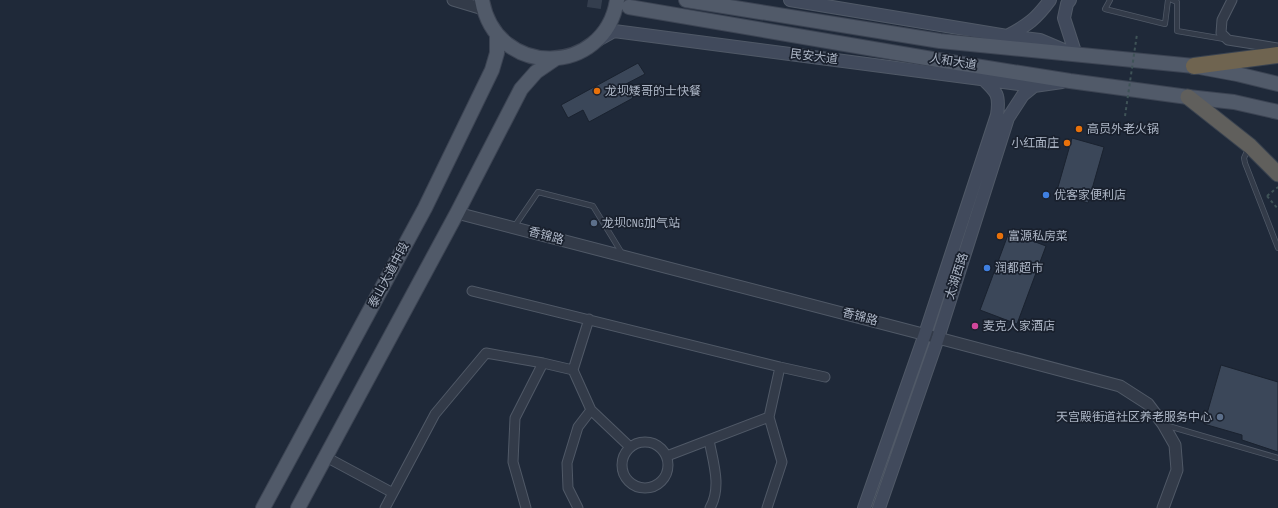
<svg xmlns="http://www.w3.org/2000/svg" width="1278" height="508" font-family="'Sofia Sans Condensed','Noto Sans SC',sans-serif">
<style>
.building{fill:#3b4759;stroke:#1a222f}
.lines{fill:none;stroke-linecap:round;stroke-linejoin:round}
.primary-tunnel{stroke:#343e4e;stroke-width:14;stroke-dasharray:14 7;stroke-linecap:butt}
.service-casing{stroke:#505967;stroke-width:6}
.minor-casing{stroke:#505967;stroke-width:11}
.tertiary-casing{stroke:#505967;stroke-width:13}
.secondary-casing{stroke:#505967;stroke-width:14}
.primary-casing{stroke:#3c4453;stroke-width:16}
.trunk-casing{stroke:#3a4350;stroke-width:17}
.motorway-casing{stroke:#3a4350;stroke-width:18}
.path{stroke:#3f5357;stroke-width:2;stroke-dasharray:3 3;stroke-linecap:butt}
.service{stroke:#333b49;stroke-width:4.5}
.minor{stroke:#333b49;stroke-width:9}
.tertiary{stroke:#333b49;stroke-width:11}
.secondary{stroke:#414a5c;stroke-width:12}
.primary{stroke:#515a69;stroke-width:14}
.trunk{stroke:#605f5c;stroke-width:15}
.motorway{stroke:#6f6450;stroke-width:16}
.path-bridge{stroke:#3f5357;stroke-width:2;stroke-dasharray:3 3;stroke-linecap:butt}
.food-dot{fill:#e8710a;stroke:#19202d;stroke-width:1.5}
.shop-dot{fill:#3f7fe0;stroke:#19202d;stroke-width:1.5}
.service-dot{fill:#5c6f8a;stroke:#19202d;stroke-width:1.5}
.hotel-dot{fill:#d1479c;stroke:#19202d;stroke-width:1.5}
.labels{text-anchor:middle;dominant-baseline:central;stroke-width:3.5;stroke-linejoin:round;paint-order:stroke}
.street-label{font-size:12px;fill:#adb6c6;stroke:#19202d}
.poi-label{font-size:12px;fill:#adb6c6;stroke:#19202d;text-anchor:start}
</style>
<rect width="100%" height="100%" fill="#1f2939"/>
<path class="building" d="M638,63l7,11 -19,10 7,14 -44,24 -6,-12 -15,8 -7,-13z
M1072,138l32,9 -16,56 -32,-9z
M1009,232l37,14 -29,78 -37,-14z
M1221,365l57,17v70l-36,-12v-5l-38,-11z"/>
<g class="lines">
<path class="primary-tunnel" d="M588,0l39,6"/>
<g class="service-casing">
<path id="service" d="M1110,0l-5,9 60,15 3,-24
M1172,0l5,2v29l47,8
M1248,149l-4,9 1,5 33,85
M514,227l24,-35 55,14 30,49
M1165,425l113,33"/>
</g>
<g class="minor-casing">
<path id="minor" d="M1232,0l-10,20 -1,13 7,7 50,8
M472,291l308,76 45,10
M573,370l16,-51
M709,440c4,22 13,47 1,68
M622 465a23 23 0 1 1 46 0a23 23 0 1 1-46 0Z
M667,456l102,-39
M326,457l67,36
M385,508l50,-94 51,-61 57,10 30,7 18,40 39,37
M526,508l-13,-46 2,-44 28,-55
M578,508l-10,-20 -1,-25 11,-36 13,-17
M767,508l15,-46 -13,-45 11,-50"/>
</g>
<g class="tertiary-casing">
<path id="tertiary" d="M453,0l30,9
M457,213l481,125 182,48 28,18 15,20 12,21 2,25 -14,38"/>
</g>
<g class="secondary-casing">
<path id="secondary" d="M790,0l217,36 33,4 26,11
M1070,0l-3,4 -3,14 12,37
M1007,36c21,-11 29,-17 43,-36
M598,40l16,-9 420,55
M864,508l61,-174 72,-219c3,-20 0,-23 -14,-36
M879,508l59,-170 70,-220 15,-23 11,-9 28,-4"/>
</g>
<g class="primary-casing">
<path id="primary" d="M482,0c14,79 123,77 135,0
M686,0l254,41 254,25 43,8 41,10
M629,7l309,53 132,21 118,16 46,5 44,10
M263,508l162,-300 67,-138 5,-17v-18
M298,508l159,-295 64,-124 15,-17 19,-13"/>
</g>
<g class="trunk-casing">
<path id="trunk" d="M1188,97l62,49 28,28"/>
</g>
<g class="motorway-casing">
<path id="motorway" d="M1194,66l84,-11"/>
</g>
<path class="path" d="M1267,196l11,-9
M1267,196l11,13"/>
<use href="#service" class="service"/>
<use href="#minor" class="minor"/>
<use href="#tertiary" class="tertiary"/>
<use href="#secondary" class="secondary"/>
<use href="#primary" class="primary"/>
<use href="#trunk" class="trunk"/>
<use href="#motorway" class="motorway"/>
<path class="path-bridge" d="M1125,116l12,-82"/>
</g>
<g class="food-dot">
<circle cx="597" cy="91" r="4"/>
<circle cx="1079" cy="129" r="4"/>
<circle cx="1067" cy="143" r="4"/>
<circle cx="1000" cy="236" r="4"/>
</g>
<g class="shop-dot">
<circle cx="1046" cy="195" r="4"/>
<circle cx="987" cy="268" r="4"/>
</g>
<g class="service-dot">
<circle cx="594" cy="223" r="4"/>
<circle cx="1220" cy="417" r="4"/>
</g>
<circle class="hotel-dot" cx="975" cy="326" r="4"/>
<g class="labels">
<g class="street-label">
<text transform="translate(814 57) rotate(7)">民安大道</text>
<text transform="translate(953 62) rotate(9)">人和大道</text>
<text transform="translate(546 236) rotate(15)">香锦路</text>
<text transform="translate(389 275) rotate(-62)">泰山大道中段</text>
<text transform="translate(957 276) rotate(-72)">太湖西路</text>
<text transform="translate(860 317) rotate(15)">香锦路</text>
</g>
<g class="poi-label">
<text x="605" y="91">龙坝矮哥的士快餐</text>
<text x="1087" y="129">高员外老火锅</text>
<text x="1059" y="143" text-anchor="end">小红面庄</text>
<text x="1054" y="195">优客家便利店</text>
<text x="602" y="223">龙坝CNG加气站</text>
<text x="1008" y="236">富源私房菜</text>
<text x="995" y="268">润都超市</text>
<text x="983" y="326">麦克人家酒店</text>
<text x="1212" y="417" text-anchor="end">天宫殿街道社区养老服务中心</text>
</g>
</g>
</svg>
